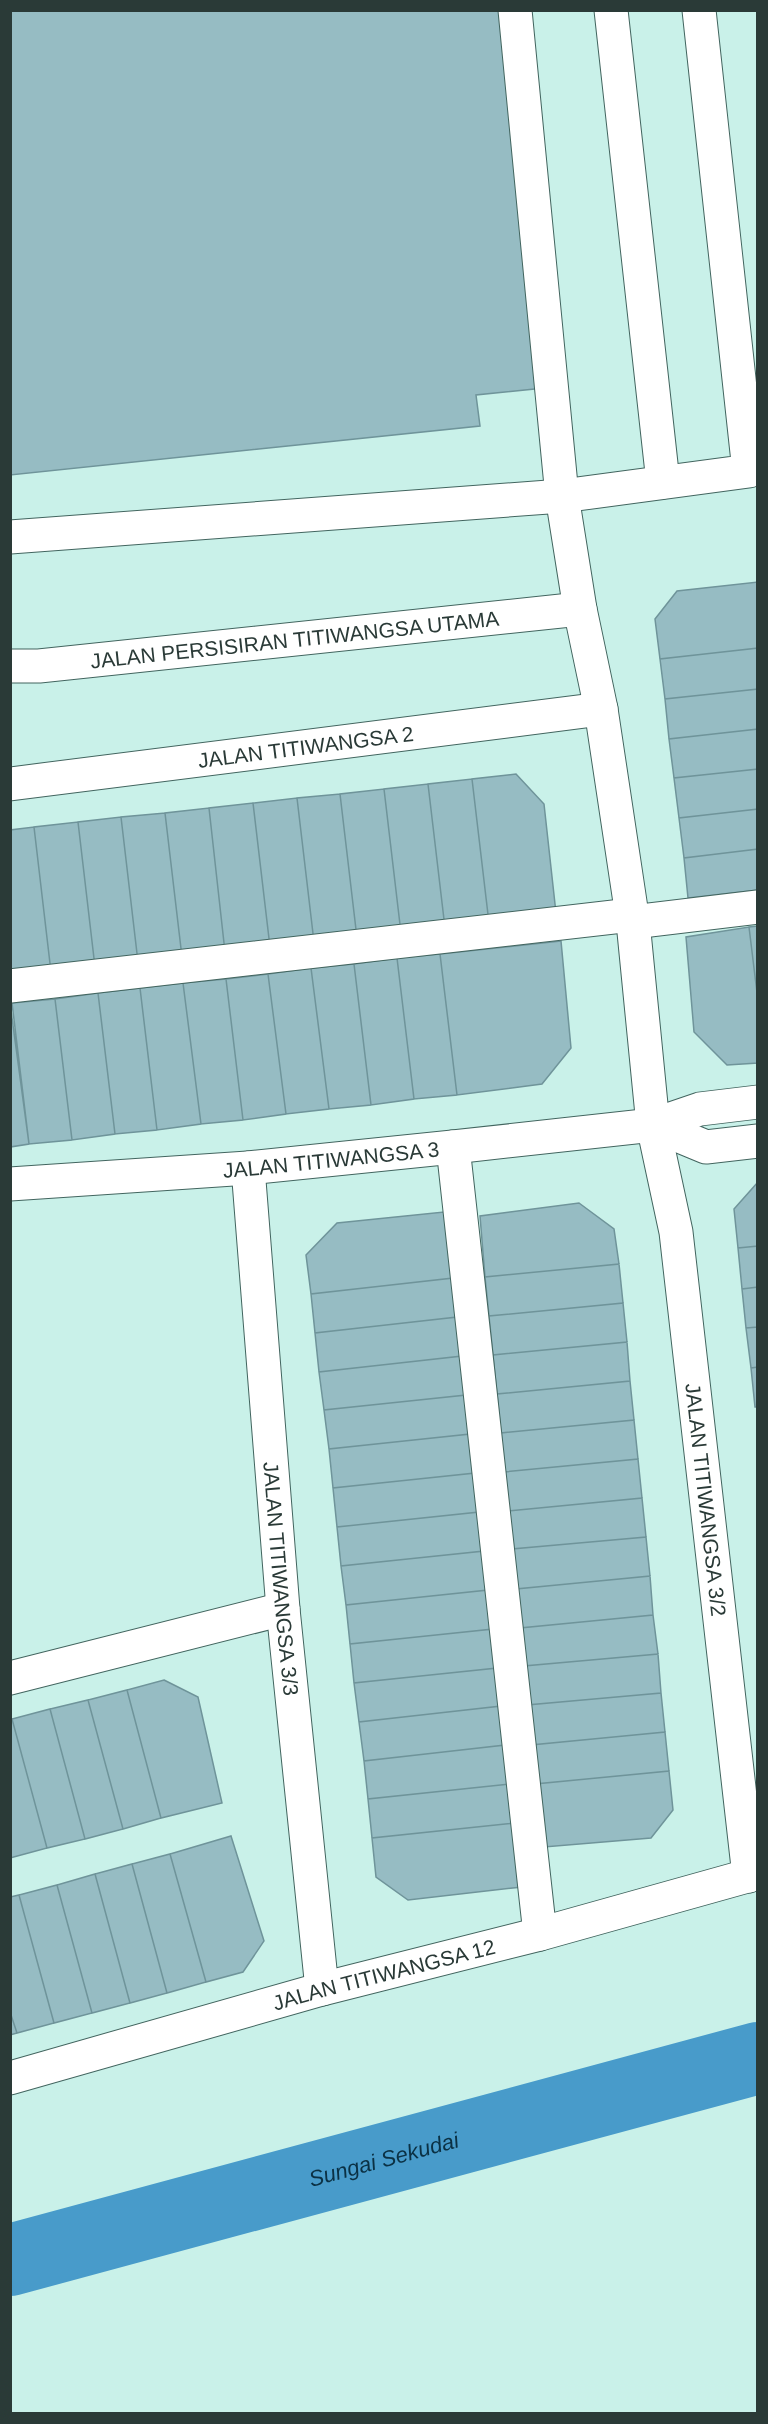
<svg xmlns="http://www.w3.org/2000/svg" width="768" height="2424" font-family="Arial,sans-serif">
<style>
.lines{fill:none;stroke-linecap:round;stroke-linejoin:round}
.river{stroke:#489bca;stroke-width:72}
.building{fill:#96bcc3;stroke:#6f949a;stroke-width:1.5}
.minor-casing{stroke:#42655f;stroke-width:35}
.minor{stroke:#fff;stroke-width:33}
.labels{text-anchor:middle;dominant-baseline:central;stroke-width:4.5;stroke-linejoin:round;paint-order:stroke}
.street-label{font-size:21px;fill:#2a3a37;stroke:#c9f1e9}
.water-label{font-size:22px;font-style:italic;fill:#0b3144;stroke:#c9f1e9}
</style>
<rect width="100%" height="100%" fill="#c9f1e9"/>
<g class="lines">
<path class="river" id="s1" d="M10,2260l748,-202"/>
</g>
<path class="building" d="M10,10h492l42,378 -68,7 4,31 -470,49z
M758,582v66l-98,11 -5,-40 22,-28z
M758,648v41l-93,10 -5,-40z
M758,689v40l-89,10 -4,-40z
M758,729v40l-84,9 -5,-39z
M758,769v40l-79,9 -5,-40z
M516,774l28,30 12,109 -67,10 -17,-144z
M472,779l17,144 -44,5 -17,-144z
M428,784l17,144 -44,5 -17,-144z
M384,789l17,144 -44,5 -17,-144z
M340,794l17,144 -43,4 -17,-144z
M297,798l17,144 -44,5 -17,-144z
M253,803l17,144 -45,5 -16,-144z
M209,808l16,144 -43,5 -17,-144z
M758,809v40l-74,9 -5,-40z
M165,813l17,144 -44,5 -17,-145z
M121,817l17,145 -43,5 -17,-145z
M78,822l17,145 -44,5 -17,-145z
M34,827l17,145 -41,3v-145z
M758,849v41l-70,8 -4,-40z
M758,926v75l-9,-74z
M749,927l9,74v62l-31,2 -33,-33 -8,-95z
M561,941l10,107 -29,36 -85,11 -17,-141z
M440,954l17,141 -43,4 -17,-141z
M397,958l17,141 -43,6 -17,-141z
M354,964l17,141 -42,4 -18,-141z
M311,968l18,141 -43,5 -18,-140z
M268,974l18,140 -43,6 -17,-141z
M226,979l17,141 -42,4 -18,-141z
M183,983l18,141 -44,6 -17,-142z
M140,988l17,142 -42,4 -17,-141z
M98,993l17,141 -43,6 -17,-141z
M55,999l17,141 -43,4 -17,-141z
M10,1003l19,141 -19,3z
M758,1182v64l-20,2 -4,-39z
M579,1203l35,26 5,35 -134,13 -5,-61z
M444,1212l9,66 -142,16 -5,-39 31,-32z
M758,1246v41l-16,2 -4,-41z
M619,1264l4,39 -134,13 -4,-39z
M453,1278l4,39 -142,16 -4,-39z
M758,1287v40l-12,1 -4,-39z
M623,1303l4,39 -134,13 -4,-39z
M457,1317l5,39 -143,16 -4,-39z
M758,1327v40l-7,1 -5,-40z
M627,1342l3,39 -133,13 -4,-39z
M462,1356l4,39 -142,15 -5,-38z
M758,1367v40h-3l-4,-39z
M630,1381l4,39 -133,13 -4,-39z
M466,1395l4,39 -141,15 -5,-39z
M634,1420l4,39 -134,13 -3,-39z
M470,1434l5,39 -142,15 -4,-39z
M638,1459l4,39 -134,13 -4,-39z
M475,1473l4,39 -142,15 -4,-39z
M642,1498l4,39 -134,12 -4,-38z
M479,1512l5,39 -143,15 -4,-39z
M646,1537l4,39 -134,13 -4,-40z
M484,1551l4,39 -142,15 -5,-39z
M650,1576l3,39 -133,13 -4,-39z
M488,1590l5,39 -143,15 -4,-39z
M653,1615l5,39 -134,12 -4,-38z
M493,1629l4,39 -143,15 -4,-39z
M658,1654l3,39 -134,12 -3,-39z
M497,1668l4,38 -142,16 -5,-39z
M164,1680l34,17 24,106 -61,15 -34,-128z
M127,1690l34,128 -38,11 -35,-129z
M661,1693l4,39 -134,13 -4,-40z
M88,1700l35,129 -38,10 -35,-130z
M501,1706l4,39 -141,16 -5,-39z
M50,1709l35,130 -38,9 -35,-129z
M12,1719l35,129 -37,10v-138z
M665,1732l4,39 -134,13 -4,-39z
M505,1745l5,39 -142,15 -4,-38z
M669,1771l4,39 -22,28 -107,9 -9,-63z
M510,1784l4,39 -142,15 -4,-39z
M514,1823l8,64 -114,13 -32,-23 -4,-39z
M231,1836l33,105 -21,31 -37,10 -36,-128z
M170,1854l36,128 -39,11 -35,-129z
M132,1864l35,129 -37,10 -35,-129z
M95,1874l35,129 -38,10 -35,-128z
M57,1885l35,128 -38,10 -35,-128z
M19,1895l35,128 -37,10 -7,-21v-115z
M10,2012l7,21 -7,2z"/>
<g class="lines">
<g class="minor-casing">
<g id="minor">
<path id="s2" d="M515,10l47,486 18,113 21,100 32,213 20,203 23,107 73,644"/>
<path d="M611,10l52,472"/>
<path d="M10,537l552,-41 187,-25 -50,-461"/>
<path id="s3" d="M10,666h29l541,-57"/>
<path id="s4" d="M10,784l591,-75"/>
<path d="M633,922l125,-15"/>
<path d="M10,986l621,-71"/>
<path d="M653,1125l53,22 52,-6"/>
<path d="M453,1147l87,787"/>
<path id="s5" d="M248,1168l35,441 39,380"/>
<path id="s6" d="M10,1184l238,-16 205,-21 200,-22 47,-16 58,-7"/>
<path d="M10,1678l273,-69"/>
<path id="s7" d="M10,2078l312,-89 218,-55 218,-61"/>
</g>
</g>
<use href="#minor" class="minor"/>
</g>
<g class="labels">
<g class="street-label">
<text stroke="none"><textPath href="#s3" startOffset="286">JALAN PERSISIRAN TITIWANGSA UTAMA</textPath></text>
<text stroke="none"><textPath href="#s4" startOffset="298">JALAN TITIWANGSA 2</textPath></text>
<text stroke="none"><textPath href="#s6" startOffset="322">JALAN TITIWANGSA 3</textPath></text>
<text stroke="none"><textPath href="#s2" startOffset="1503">JALAN TITIWANGSA 3/2</textPath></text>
<text stroke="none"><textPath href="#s5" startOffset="412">JALAN TITIWANGSA 3/3</textPath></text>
<text stroke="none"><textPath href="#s7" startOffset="388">JALAN TITIWANGSA 12</textPath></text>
</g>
<g class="water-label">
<text stroke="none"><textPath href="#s1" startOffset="387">Sungai Sekudai</textPath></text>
</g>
</g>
<rect width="768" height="2424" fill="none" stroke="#2a3a37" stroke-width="24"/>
</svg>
